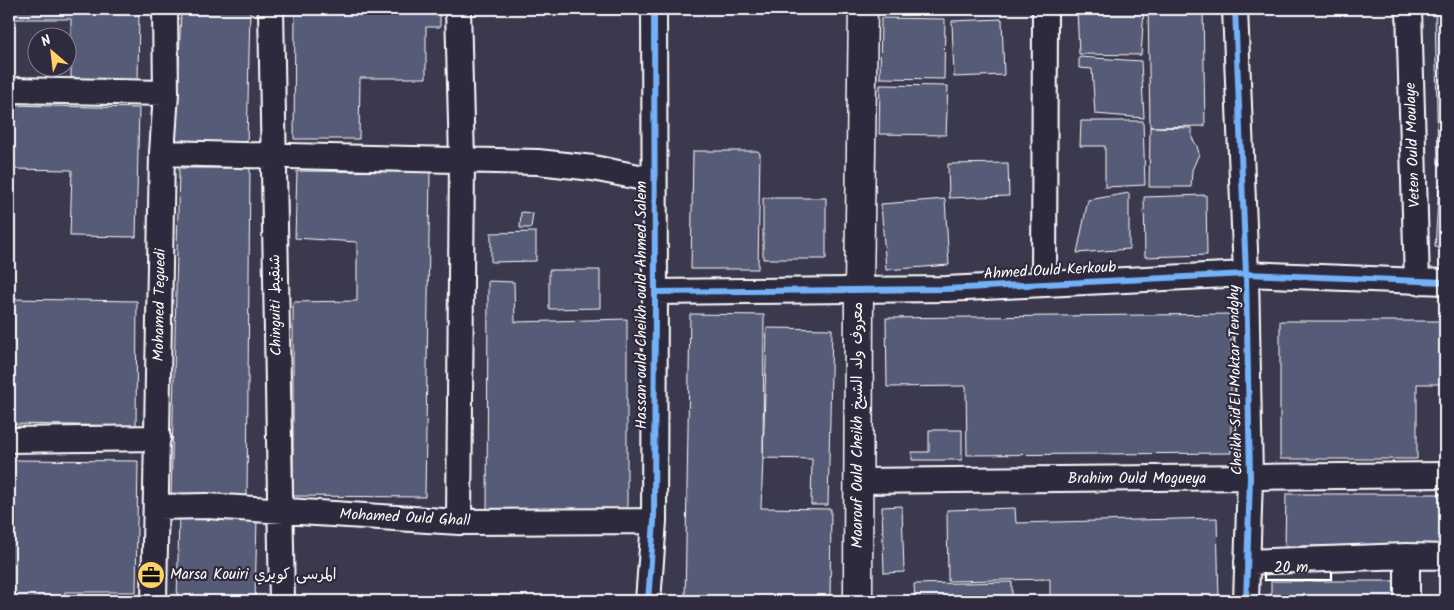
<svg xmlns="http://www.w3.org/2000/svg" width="1454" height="610" font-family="Kalam,'Playpen Sans Arabic',sans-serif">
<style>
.building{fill:#575b77;stroke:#fff}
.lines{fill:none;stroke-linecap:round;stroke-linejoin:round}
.street-casing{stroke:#fff;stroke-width:28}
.secondary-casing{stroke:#fff;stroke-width:31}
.street{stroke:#2f2a3d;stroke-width:24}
.secondary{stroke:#2f2a3d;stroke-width:28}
.cycleway-casing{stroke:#2f2a3d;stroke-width:9}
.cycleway{stroke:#73b2f8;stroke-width:6}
.labels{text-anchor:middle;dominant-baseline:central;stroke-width:4.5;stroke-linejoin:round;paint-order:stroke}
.street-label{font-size:15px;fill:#fff;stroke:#2f2a3d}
.poi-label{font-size:15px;fill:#fff;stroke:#2f2a3d;text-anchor:start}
</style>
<rect width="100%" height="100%" fill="#3b394e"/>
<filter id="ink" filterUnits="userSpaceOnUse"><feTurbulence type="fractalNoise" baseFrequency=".02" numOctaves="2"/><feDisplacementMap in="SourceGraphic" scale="10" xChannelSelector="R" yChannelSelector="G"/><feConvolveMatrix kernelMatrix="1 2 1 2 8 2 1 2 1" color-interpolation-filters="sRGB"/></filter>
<g filter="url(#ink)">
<path class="building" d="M9,9h130l-1,74 -67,-1v-63h-62z
M181,9h69l-3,138 -71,-3z
M295,9h145v18h-14v51h-66l-1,61h-65z
M952,9h57v2h-57z
M1077,9h67l-3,46 -62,-1z
M1148,9h55l2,117 -55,1z
M1435,9h10v154l-7,1z
M881,18l64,1 -1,60 -64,-1z
M1002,19l2,56 -50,2 -2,-56z
M1079,57l62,4 3,57 -49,-4 -3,-45 -13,-1z
M880,85l68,1 -2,49 -67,-1z
M9,105l130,3 -3,129 -66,-1 2,-66 -63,-1z
M1081,121h62l2,64 -40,2v-41h-25z
M1150,127l42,1v10l5,8 2,8 -7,16 -1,17h-42z
M693,151h65l2,3 -2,115h-67z
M1008,163l1,33 -60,2 -1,-34z
M179,168h71l-3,328 -76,1z
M297,171l133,1 -5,325 -132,-1v-194l64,-1v-59l-62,-4z
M1439,185h6v63l-10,-1z
M1129,193v56l-52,4 11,-53z
M1206,195l1,60 -62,2 -1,-60z
M763,198h63v61h-63z
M945,199l4,66 -63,5 -5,-66z
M521,212l12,1 -2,15h-11z
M536,232v29l-45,1v-29z
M549,270h51v38l-51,1z
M488,281l26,1 1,40 112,-3v193l-140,4z
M9,299l128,2 -1,125 -127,-2z
M690,314l74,1 -1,143 -2,50 70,1 -1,92h-145z
M1231,314v139l-264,2 -1,-69 -79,1 -1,-69z
M1280,321h165v63h-28v75h-137z
M767,328l65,1 -4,176h-17l1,-46 -49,-1z
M929,430h33v30h-50v-8h17z
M9,460l129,1 -2,131h-71l-1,9h-55z
M1286,494h159v52h-160z
M902,506l2,66 -20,1 -2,-66z
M1015,508l1,15 201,-5 2,83h-169v-22l-102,2 -1,-71z
M179,517l78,1 -2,83h-78z
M1271,581h124v20h-124z
M1012,582v19h-97l-1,-17z"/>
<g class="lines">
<g class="street-casing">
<path id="street" d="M271,9l11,592
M458,9l4,151 -3,362
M1235,9l11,265 4,204 -4,123
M1409,9l8,273
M9,90l157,3
M162,153l376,9 55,6 61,12
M1044,284l1,-275
M655,292l291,-3 300,-15 199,8
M9,440l149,-2
M858,481l587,-6
M157,507l50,-1 252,16 195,-1
M1407,556v45
M1247,562l160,-6 38,1
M154,601l8,-448 4,-60 -1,-84
M648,601l6,-80 1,-229 -1,-283"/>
</g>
<g class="secondary-casing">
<path id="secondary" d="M858,601l1,-311 4,-281"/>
</g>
<use href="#street" class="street"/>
<use href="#secondary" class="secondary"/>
<g class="cycleway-casing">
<path id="cycleway" d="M1235,9l11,265 4,204 -4,123
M655,292l291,-3 300,-15 199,8
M648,601l6,-80 1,-229 -1,-283"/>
</g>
<use href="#cycleway" class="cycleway"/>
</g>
</g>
<defs>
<g id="office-disc" transform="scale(1.4375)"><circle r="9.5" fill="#ffd166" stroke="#2f2a3d"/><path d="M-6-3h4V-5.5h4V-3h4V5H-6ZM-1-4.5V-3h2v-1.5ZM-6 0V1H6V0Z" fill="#111"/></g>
</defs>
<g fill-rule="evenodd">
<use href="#office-disc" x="151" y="575"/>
</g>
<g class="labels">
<g class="street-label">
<text transform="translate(1413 145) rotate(-92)">Veten Ould Moulaye</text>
<text transform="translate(1050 271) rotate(-3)">Ahmed Ould Kerkoub</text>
<text transform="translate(160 305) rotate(-89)">Mohamed Teguedi</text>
<text transform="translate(276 305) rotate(-91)">Chinguiti شنقيط</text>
<text transform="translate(642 305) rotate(-90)">Hassan ould Cheikh ould Ahmed Salem</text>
<text transform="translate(1236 380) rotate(-91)">Cheikh Sid'El Moktar Tendghy</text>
<text transform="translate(858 425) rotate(-90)">Maarouf Ould Cheikh معروف ولد الشيخ</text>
<text x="1137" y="479">Brahim Ould Mogueya</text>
<text transform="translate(405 518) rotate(3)">Mohamed Ould Ghall</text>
</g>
<g class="poi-label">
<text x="170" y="575">Marsa Kouiri المرسى كويري</text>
</g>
</g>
<rect width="1454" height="610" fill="none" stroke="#2f2a3d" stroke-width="30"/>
<rect x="15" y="15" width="1424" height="580" fill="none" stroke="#fff" stroke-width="2" filter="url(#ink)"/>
<g transform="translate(52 52) rotate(332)"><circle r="24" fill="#2f2a3d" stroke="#827f8b"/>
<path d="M0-4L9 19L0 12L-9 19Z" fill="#ffd166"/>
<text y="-8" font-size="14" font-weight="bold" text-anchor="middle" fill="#ffffff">N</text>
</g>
<path d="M1266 572v8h65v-8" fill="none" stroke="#ffffff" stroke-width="2.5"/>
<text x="1274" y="572" font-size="15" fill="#ffffff" stroke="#2f2a3d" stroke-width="4" paint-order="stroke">20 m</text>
</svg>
